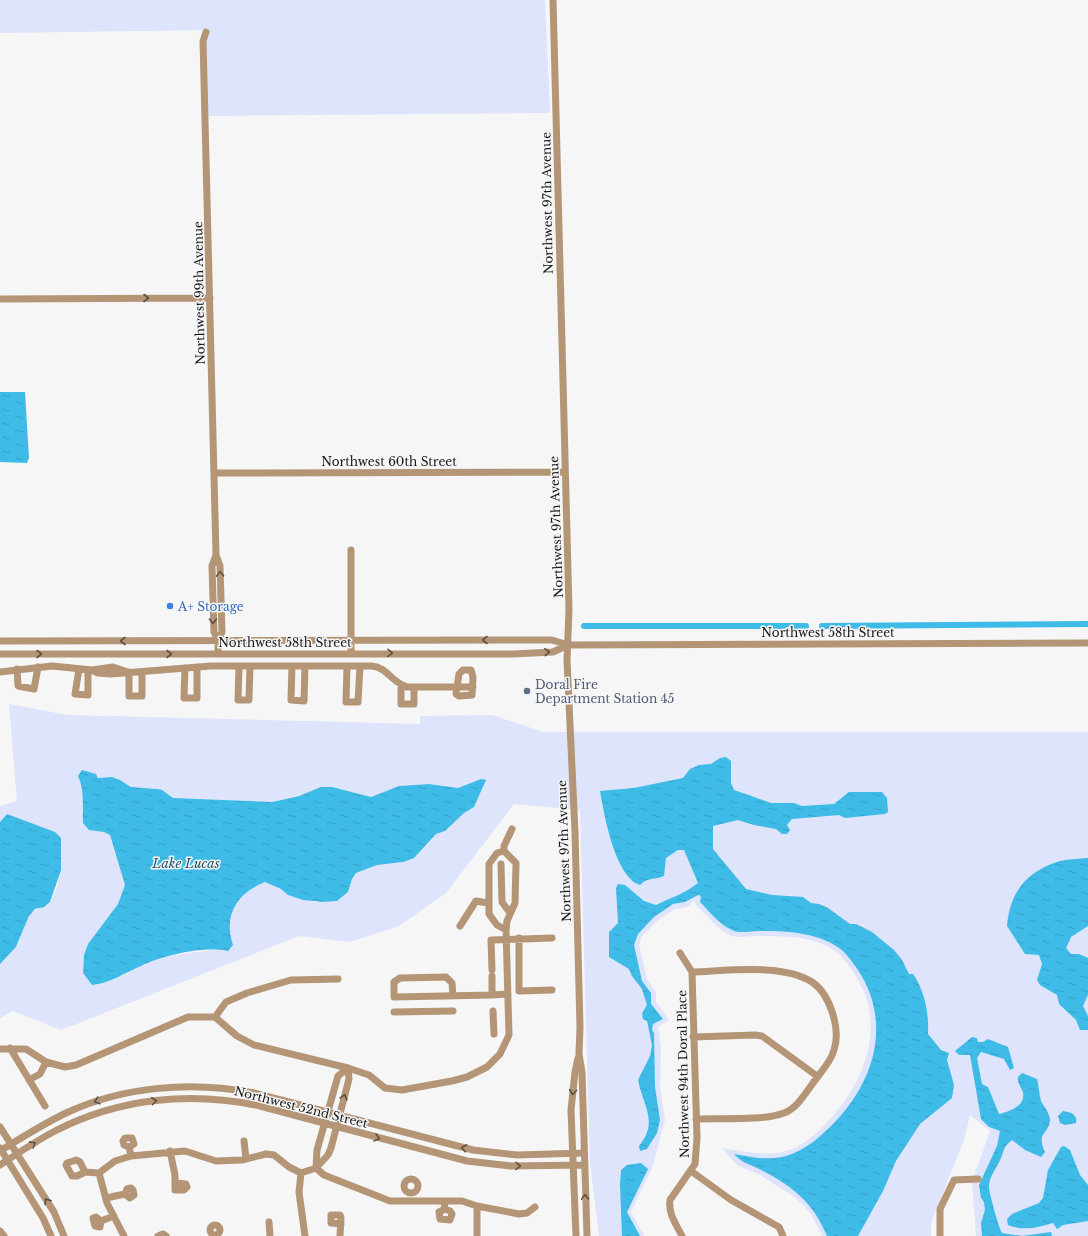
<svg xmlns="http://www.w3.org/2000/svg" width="1088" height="1236" font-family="'Libre Baskerville',serif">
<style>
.grass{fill:#dde4fb;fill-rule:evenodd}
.water{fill:url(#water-ripples)}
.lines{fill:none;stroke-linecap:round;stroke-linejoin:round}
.canal{stroke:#3fbbe8;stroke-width:6}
.minor{stroke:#b49677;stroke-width:7}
.oneway{stroke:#5f5244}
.shop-dot{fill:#3f7fe0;stroke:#f6f6f7;stroke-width:1.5}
.service-dot{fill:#5c6f8a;stroke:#f6f6f7;stroke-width:1.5}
.labels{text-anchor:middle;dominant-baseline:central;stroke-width:3;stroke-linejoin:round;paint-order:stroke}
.street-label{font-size:12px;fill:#1a1a1b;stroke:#f6f6f7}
.shop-label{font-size:12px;fill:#366cbe;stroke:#f6f6f7;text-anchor:start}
.service-label{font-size:12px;fill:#4e5e75;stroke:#f6f6f7;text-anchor:start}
.water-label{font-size:13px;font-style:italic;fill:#27586c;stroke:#f6f6f7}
</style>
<defs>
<pattern id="water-ripples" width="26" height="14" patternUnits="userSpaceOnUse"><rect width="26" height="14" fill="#3fbbe8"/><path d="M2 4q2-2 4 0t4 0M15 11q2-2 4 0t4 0" fill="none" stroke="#37a0c6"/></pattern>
</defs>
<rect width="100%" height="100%" fill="#f6f6f7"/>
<path class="grass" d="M0,0h545l5,113 -345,3 1,-86 -206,3z
M9,704l58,11 353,9v-8l72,-1 51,17h545v504h-112l-4,-55 18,-50 -20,-16 -6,25 -33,83v13h-109l-11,-22 -15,-16 -36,-23 -23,-10 -15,-17c20,3 41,8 60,4 20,-4 34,-18 47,-32 36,-38 58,-96 27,-143 -4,-7 -10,-16 -16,-22 -23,-20 -56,-19 -84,-19 -7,0 -18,2 -24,0 -12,-4 -28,-23 -37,-32v-4l-8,7 -12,2 -18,12 -15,15 -3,9 8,34 9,13v10l13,18 -12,8 2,3 2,17 -1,39 5,33 -13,48 -21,44 13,24h-45l-9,-73 -10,-353 -66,-6 -68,89 -47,33 -49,16 -51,-6 -238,94 -48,-19 -13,7v-54c5,-6 12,-11 17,-18 5,-9 7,-20 12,-29 5,-10 15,-7 21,-15 13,-18 8,-44 11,-64l-54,-24 -7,8v-16l17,-5zM90,773l5,1 3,4c10,-1 25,2 33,9 20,3 23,-3 42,11l99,4 60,-15 39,10 28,-11 30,-2 29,4 23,-9 5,1 -12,27 -10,6 -19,18 -9,3 -13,14 -20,14 -26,3 -21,8 -4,6 -4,13 -11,9 -23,1 -26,-7 -7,-6 -16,-7c-28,11 -42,33 -32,63 -23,8 -48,6 -72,13 -24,7 -44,25 -69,27l-9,-12 1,-18 4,-11 30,-40 7,-19 -15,-50 -6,-3 -15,-2 -7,-18 1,-14 -1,-14z"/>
<path class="water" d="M0,392h25l4,66 -2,5 -27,-1z
M726,757l5,4v22l3,7 37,13h23l8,3 32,-2 15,-12h33l5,6 1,14 -3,2 -40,4 -6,-3 -47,4 -5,6 3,5 -3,4h-5l-6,-5 -22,-4 -16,-5 -25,6v23l33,40 26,6 31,2 8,6 8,1 9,4 22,16h6l16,8 22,18 8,10 7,14h4c12,17 16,40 15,60l13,16 8,3 -2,7 7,25 -2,13 -32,26 -24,37 -13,30 -25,45h-31c-13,-32 -33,-49 -64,-65 -10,-6 -21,-7 -29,-17 17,3 35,7 52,2 20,-6 34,-19 49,-34 40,-42 57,-100 23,-152 -4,-6 -10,-14 -15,-19 -23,-19 -56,-20 -84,-20 -7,0 -20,3 -27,-1 -12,-5 -22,-18 -32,-28l1,-6 -3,-1 -13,7 -12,2 -19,13 -16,17 -4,11 8,36 9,12v11l12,15 -10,5 -1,6 2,3 1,54 5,33 -3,13 -10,16 -7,2 -1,-5c20,-24 4,-40 -1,-66l12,-24 2,-11 -5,-24 -4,-2 -1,-6 5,-8 -5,-16 -10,-13 -3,-7 -20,-12v-25l9,-9 -2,-35 2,-4 7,1 19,16 12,4c16,-8 28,-11 42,-22l-14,-33h-6l-12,8 -2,18c-9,4 -17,1 -24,9 -25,-8 -36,-71 -40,-94l34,-3 49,-10 7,-9 9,-4 12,-1 9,-6z
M82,770l14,4 2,4 14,-1 8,3 11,7 26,2 5,1 11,8 99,4 27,-6 22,-9h11l39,10 28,-11 30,-2 29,4 23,-9 5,1 -12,27 -10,6 -19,18 -9,3 -22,24 -11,4 -26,3 -21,8 -4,6 -4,13 -11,9 -14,1 -20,-2 -15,-5 -7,-6 -16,-7c-28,11 -42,33 -32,63l-5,6c-24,-5 -64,4 -87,15 -17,7 -30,17 -49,19l-9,-12 1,-18 4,-11 30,-40 7,-19 -15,-50 -6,-3 -15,-2 -6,-7c-1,-17 2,-32 -5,-47z
M7,814l48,18 6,6v32l-11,32 -6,5 -9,2 -6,7 -13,31 -16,17v-142z
M1088,858v68l-17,11 -5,11 5,6h8l9,4v37l-5,11 5,10v14h-8l-4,-10 -17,-16 -2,-9 -17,-10 -3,-5 5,-16 -3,-9 -14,-1 -18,-28c3,-35 20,-55 53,-65 9,-2 19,-2 28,-3z
M972,1037l5,1 1,4h5l5,-3 20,8 6,21 -4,2 -6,-11 -23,-7 -4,6 5,26 6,3 11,27c10,-2 27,-8 24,-22 -2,-6 -6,-8 -5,-15l4,-4 15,6c2,7 2,14 4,22 3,6 9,12 9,20 -2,14 -14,11 -5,31l-4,5 -16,-7 -13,-10c-8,6 -8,10 -11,18 -4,10 -12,18 -12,29 0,6 10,41 13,46l20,3 29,-4 1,4h-70l-1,-13 4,-13 -1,-8 -3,-4 -2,-13 18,-39 3,-15 -11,-4 -8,-8 -11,-64h-11l-4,-4z
M1063,1111c7,1 15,3 13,12l-11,2 -5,-2 -2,-7z
M1064,1146l6,4 10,25 8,10v36l-25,4 -6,4 -4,-6c-16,5 -30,8 -45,2l-1,-6 5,-5 27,-11 4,-5 5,-28 13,-23z
M641,1163l7,6 -21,43 13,24h-18l-2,-52 1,-14 6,-5z"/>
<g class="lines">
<path class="canal" d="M584,626h222
M822,626l265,-2"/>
<path class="minor" d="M553,0l16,610 -2,50 8,172 5,195 -1,27 3,18 5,164
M206,32l-3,9 13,514 4,11 2,66 -4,8
M0,299l210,-1
M214,473l351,-1
M351,550v102
M216,555l-4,11 2,66 4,8v13
M0,641l552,-1 16,5 520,-2
M0,654h513l40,-2 15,-7
M239,666l-1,34h11l1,-34
M292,666l-1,34 13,1 1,-35
M347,666l-1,36h12l2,-36
M185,668l-1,30h13v-31
M17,669l1,17 16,3 4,-22
M79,669l-4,25 13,1v-25
M92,670l6,3 13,1 100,-8h161c15,1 20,17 35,21h66
M463,670h8l2,7 -1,18 -13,1 -3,-2 3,-20z
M0,672l52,-6 40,4 21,-3 15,5
M129,672v24h13v-24
M401,685v19h13v-17
M501,864l1,38 8,11
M460,926l16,-25 12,2
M506,930l-9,-5 -8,-11v-50l8,-11 7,-2v-5l8,-17
M519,938v53l33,-1
M680,953l12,19 5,166 -2,26 -25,36c-2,14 6,24 12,36
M492,970l-1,-30 61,-2
M692,972c34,-1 91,-9 120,10 18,12 29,47 22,68 -3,12 -14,23 -21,33 -8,11 -16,25 -29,30 -20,8 -66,5 -88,6
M492,995l16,-1
M453,996l-1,-13 -6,-6 -46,1 -6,4v15l98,-2v-19
M493,1011l1,23
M394,1012l59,-1
M215,1017l11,-15 21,-9 44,-13 47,-1
M693,1037l62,-2 7,1 55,40
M10,1048l35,58
M0,1049h26l20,13 19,5 11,-2 112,-48h27l22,19 17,9 94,23 21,7 16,13 17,2 50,-9 15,-4 20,-10 13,-13 9,-19 -3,-105 1,-9 8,-18 1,-40 -12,-12
M29,1080l11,-6 6,-12
M0,1127l54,85 10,24
M244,1141l2,18
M129,1147l5,-3 -2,-6h-7l-2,3 1,4 5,2 2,9
M0,1148l43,70 8,18
M0,1151c21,-13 43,-27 66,-38 58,-27 125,-32 188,-20l219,57 44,5 67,-2
M170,1151l5,24v15h9l3,-3 -1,-3 -10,-1
M0,1165c18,-12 36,-24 55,-34 64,-33 136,-40 205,-25l207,55 44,5 73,-1
M316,1168l1,-18 21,-74 10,-8
M316,1168l12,-13 3,-7 18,-69 -1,-11
M691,1171l40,29 48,27 4,9
M85,1172l-8,4h-5l-6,-11 1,-2 9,-3 4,2 5,10 14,1 16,-12 16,-5 54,-5 31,10 26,-1 24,-6 8,1 15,12 12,6 15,-5 8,7 66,26h72l15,5 42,8 8,-1 8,-6
M99,1173l8,30 17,33
M301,1173l-2,19 6,44
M404 1186a7 7 0 1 1 14 0a7 7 0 1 1-14 0Z
M106,1198l19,-4 5,4 4,-3 -1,-5 -2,-2 -4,1 -2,5
M444,1201l1,8 -6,3 1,7 10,1 2,-6 -2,-3 -5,-2
M101,1221l-1,6 -5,-1 -2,-8 3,-1 5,4 13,-5
M269,1222l1,14
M210 1230a5 5 0 1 1 10 0a5 5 0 1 1-10 0Z
M0,1231l4,5
M158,1236l5,-2 3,2
M340,1236l1,-19 -1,-2h-9v8l10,1
M477,1236v-30
M576,1236l-5,-126 4,-38 3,-14
M940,1236v-27l14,-29 24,-1"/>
</g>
<defs><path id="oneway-chevron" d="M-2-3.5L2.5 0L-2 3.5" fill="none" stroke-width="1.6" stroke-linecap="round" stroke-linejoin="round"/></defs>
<g class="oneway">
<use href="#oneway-chevron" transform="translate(146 298)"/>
<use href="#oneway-chevron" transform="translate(220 574) rotate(-92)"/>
<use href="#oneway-chevron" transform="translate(213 621) rotate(89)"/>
<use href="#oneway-chevron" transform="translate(485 640) rotate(-180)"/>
<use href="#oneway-chevron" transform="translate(123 641) rotate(180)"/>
<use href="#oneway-chevron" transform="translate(547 652) rotate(-5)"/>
<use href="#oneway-chevron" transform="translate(390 653) rotate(1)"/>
<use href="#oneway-chevron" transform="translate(39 654)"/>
<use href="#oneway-chevron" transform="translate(169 654)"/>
<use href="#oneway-chevron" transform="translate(573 1092) rotate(95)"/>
<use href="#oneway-chevron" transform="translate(344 1097) rotate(-75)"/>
<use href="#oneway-chevron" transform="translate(97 1101) rotate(163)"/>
<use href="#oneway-chevron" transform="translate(154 1101) rotate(-7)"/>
<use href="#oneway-chevron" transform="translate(377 1138) rotate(15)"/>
<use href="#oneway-chevron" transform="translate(33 1144) rotate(-32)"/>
<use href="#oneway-chevron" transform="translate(464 1148) rotate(-169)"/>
<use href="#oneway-chevron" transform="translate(518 1166) rotate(1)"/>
<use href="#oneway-chevron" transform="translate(585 1197) rotate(-92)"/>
<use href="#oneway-chevron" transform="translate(47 1201) rotate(-122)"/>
</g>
<circle class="shop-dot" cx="170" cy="606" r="4"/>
<circle class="service-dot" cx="527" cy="691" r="4"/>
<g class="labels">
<g class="street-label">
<text transform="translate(547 203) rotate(-91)">Northwest 97th Avenue</text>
<text transform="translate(199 293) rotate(-91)">Northwest 99th Avenue</text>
<text x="389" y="461">Northwest 60th Street</text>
<text transform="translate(556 527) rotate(-92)">Northwest 97th Avenue</text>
<text x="828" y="632">Northwest 58th Street</text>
<text x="285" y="642">Northwest 58th Street</text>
<text transform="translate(564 851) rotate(-92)">Northwest 97th Avenue</text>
<text transform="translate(683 1074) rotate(-91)">Northwest 94th Doral Place</text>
<text transform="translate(301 1107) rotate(14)">Northwest 52nd Street</text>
</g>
<g class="shop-label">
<text x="178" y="606">A+ Storage</text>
</g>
<g class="service-label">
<text x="535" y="684">Doral Fire<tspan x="535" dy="14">Department Station 45</tspan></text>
</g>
<g class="water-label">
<text x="186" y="863">Lake Lucas</text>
</g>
</g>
</svg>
